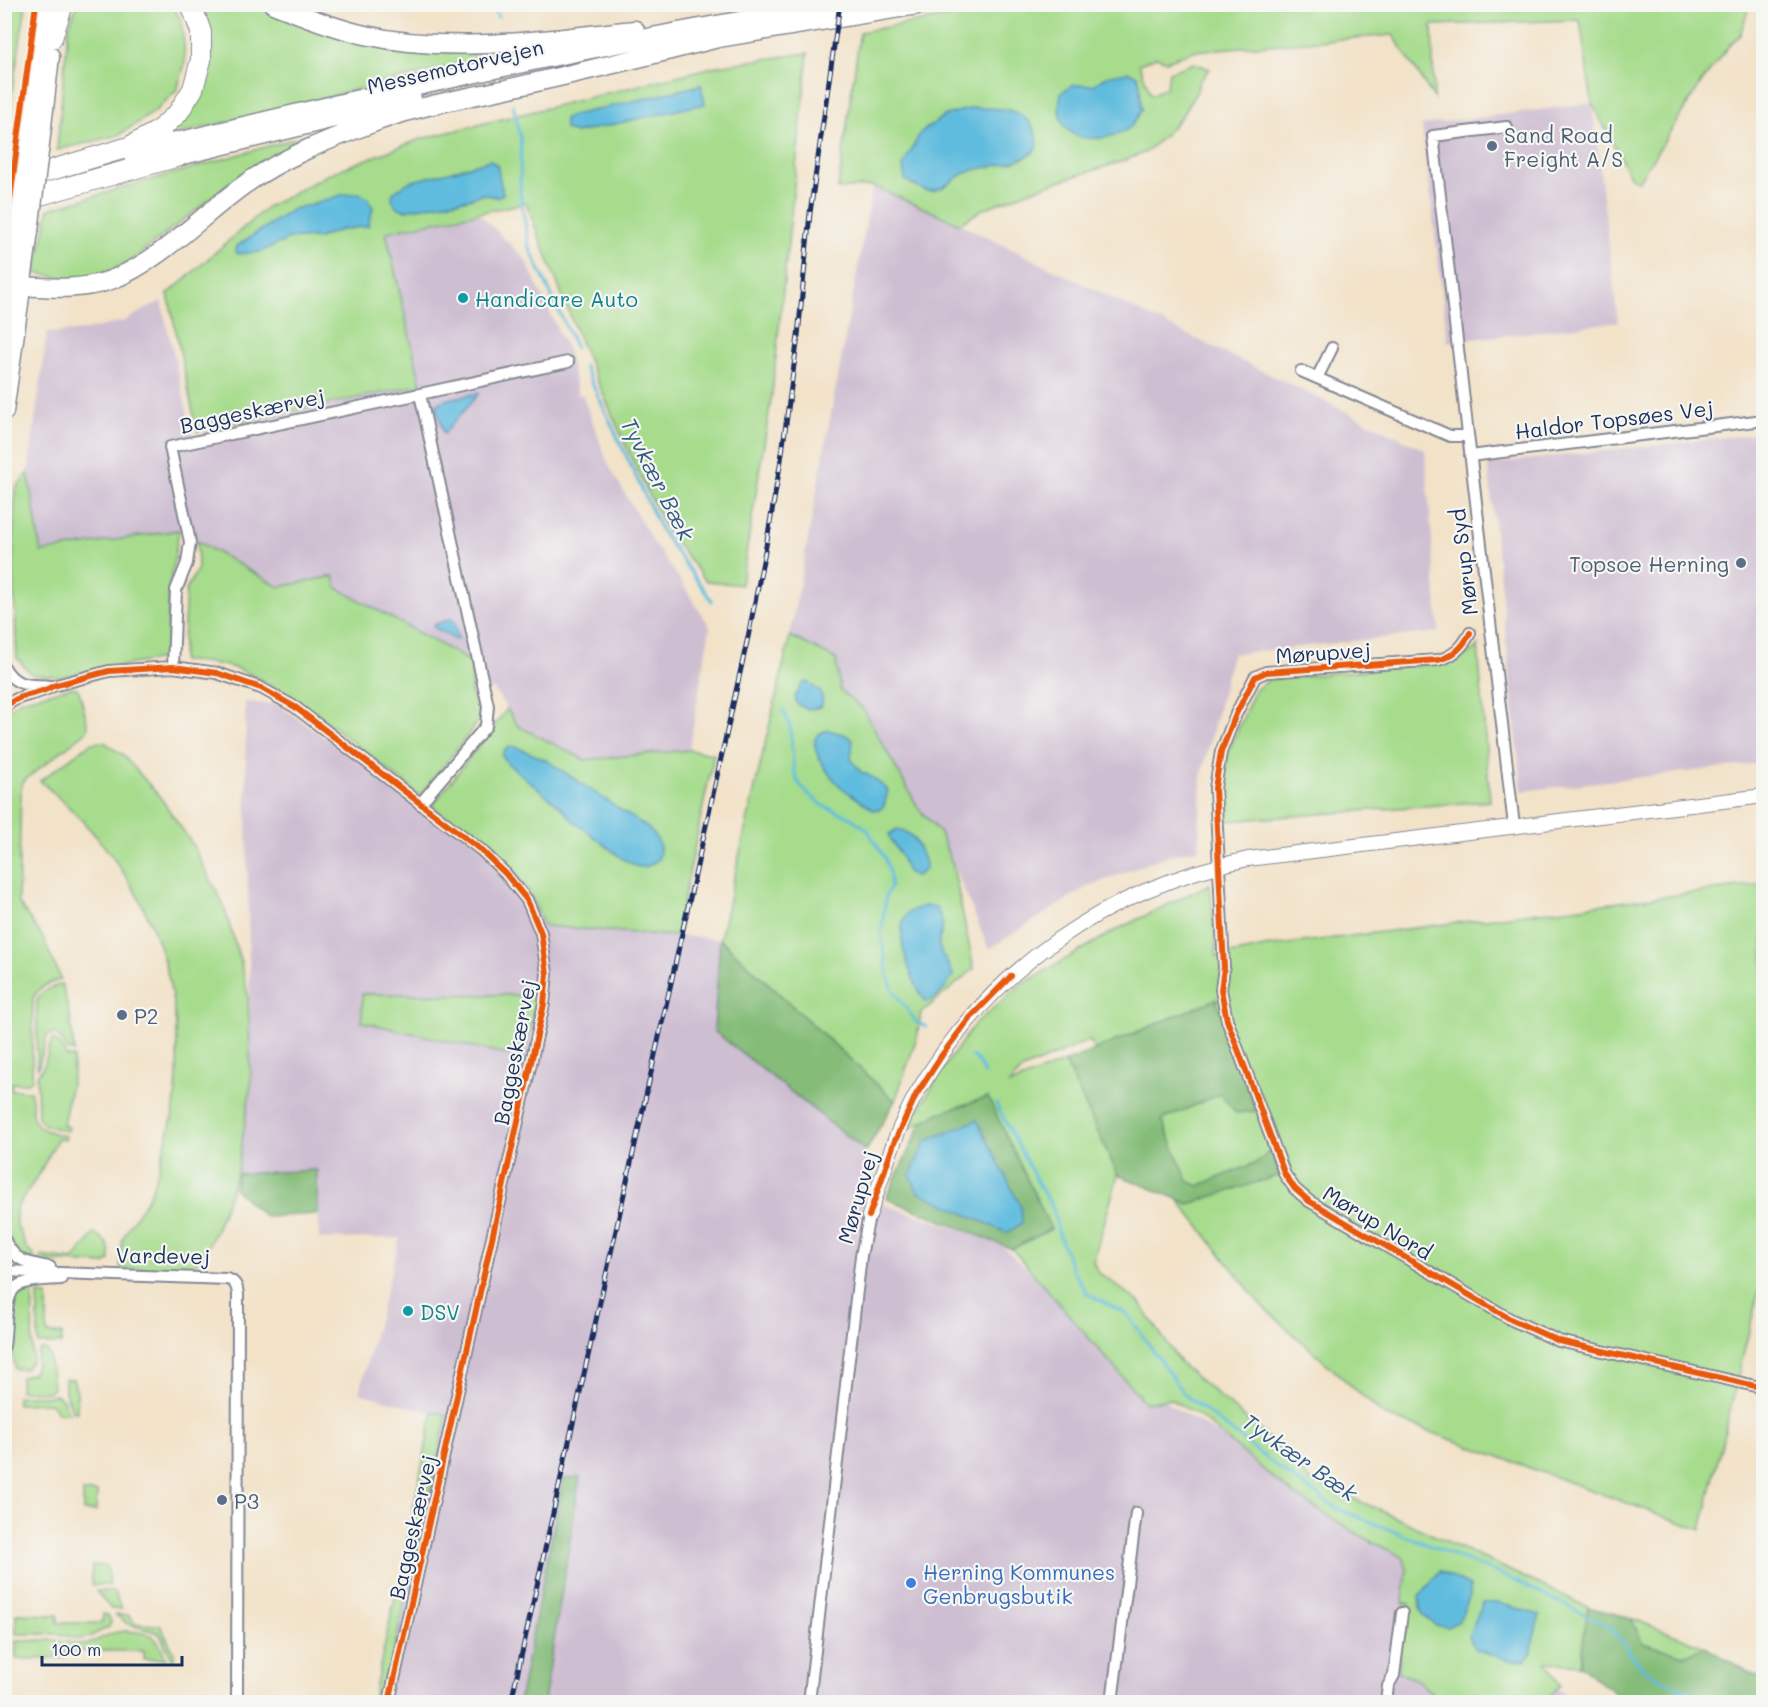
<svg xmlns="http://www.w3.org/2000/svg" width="1768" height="1707" font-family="Mali,sans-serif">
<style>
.industrial{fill:#cebed1}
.green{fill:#a6dc8c;stroke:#608675;stroke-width:1.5;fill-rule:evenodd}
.forest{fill:#84bc78;stroke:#50766b;stroke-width:1.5}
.water{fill:#60bcde;stroke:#3e769e;stroke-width:1.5}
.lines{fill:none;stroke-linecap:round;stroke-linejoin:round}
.stream{stroke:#60bcde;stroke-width:3}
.minor-casing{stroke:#868893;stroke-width:14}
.tertiary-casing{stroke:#868893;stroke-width:16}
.primary-casing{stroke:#868893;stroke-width:21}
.trunk-casing{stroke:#868893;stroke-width:21}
.motorway-casing{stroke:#868893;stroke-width:22}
.minor{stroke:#fff;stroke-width:10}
.tertiary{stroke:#fff;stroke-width:14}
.primary{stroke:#fff;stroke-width:18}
.trunk{stroke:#fff;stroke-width:18}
.motorway{stroke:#fff;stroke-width:20}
.rail-casing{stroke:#1b2f5e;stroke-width:5}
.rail{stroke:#f6f6f2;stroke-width:3;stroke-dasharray:9;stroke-linecap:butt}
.primary-bridge-casing{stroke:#868893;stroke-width:21;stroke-linecap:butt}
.primary-bridge{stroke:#fff;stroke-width:18}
.cycleway-casing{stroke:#f6f6f2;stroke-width:10}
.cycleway{stroke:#e8590c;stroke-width:6}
.service-dot{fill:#5c6f8a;stroke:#f6f6f2;stroke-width:2}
.culture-dot{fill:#0f9aa8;stroke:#f6f6f2;stroke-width:2}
.shop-dot{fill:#3f7fe0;stroke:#f6f6f2;stroke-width:2}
.labels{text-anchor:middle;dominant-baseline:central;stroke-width:4.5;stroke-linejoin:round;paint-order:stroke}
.street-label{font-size:21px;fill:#1b2f5e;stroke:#f6f6f2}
.service-label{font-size:21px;fill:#4e5e75;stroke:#f6f6f2;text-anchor:start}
.culture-label{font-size:21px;fill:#0d838f;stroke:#f6f6f2;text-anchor:start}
.shop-label{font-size:21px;fill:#366cbe;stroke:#f6f6f2;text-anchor:start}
.water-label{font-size:22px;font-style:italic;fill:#305984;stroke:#f6f6f2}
</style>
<rect width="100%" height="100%" fill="#f6f6f2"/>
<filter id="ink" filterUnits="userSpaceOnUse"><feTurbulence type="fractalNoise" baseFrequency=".0167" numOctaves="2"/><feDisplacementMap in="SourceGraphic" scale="12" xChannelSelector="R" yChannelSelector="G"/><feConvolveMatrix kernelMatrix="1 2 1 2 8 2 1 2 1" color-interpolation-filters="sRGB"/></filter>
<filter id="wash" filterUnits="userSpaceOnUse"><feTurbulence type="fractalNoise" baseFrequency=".008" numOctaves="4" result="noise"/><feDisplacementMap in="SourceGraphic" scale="24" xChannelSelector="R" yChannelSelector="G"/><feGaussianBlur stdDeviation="1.35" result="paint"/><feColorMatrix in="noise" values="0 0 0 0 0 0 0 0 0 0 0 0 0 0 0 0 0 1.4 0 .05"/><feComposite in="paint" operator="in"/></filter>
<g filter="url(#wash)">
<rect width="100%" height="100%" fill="#f2e2c8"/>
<path class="industrial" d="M1592,103l26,219 -170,20 -26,-217z
M873,186l87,38 465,226 14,182 -207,22 -31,123 -2,72 -30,6 -84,33 -96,61 -49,-116 -21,-24 -56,-100 -23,-19 -4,-31 -46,-23z
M479,214l46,45 43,93 10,43 4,-1 27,72 45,78 22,30 34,53 -21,123 -104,10 -67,-35 -24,-36 -23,5 -292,-164 -138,22 -13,-79 19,-140 40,-3 37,-9 37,-20 32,135 228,-51 -35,-153z
M1763,433v330l-241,28 -34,-327z
M245,702l32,2 231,160 22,30 14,32 176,13 -5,92 151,120 -7,47 14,3 125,41 172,163 245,147 -11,52 151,83 21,15h-1197l66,-286 -86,-23 41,-155 -81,1 -2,-69 -80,4 14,-90z"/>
<path class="green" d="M5,4l21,1 -21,131 -1,-131z
M1020,4l730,1 -10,30 -10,9 -29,39 -63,99 -8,-6 -38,-73 -12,-83 -148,5 2,73 -41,-63 -200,16 -26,10 -11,-4 -17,7 12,31 16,-8 2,-15 25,-9 16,6 -11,13 -2,9 -16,26 -16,18 -19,17 -23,9 -79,25 -61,23 -23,15 -87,-38 -35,3 22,-157z
M77,5h95l9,15 3,24 1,19 -8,27 -23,22 -35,23 -62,15 11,-121z
M201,5h53l110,36 61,9 72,5 -330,82 23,-24 13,-24 8,-28 -1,-30z
M808,53l-36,341 -31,191 -35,-4 -39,-50 -37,-76 -48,-109 -56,-143 -140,29 35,153 -224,46 -29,-137 99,-87 66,-35 88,-33 296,-73zM700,85l4,19 -129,29zM490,160l7,37 -15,-3 -13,5 -65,11 49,-39zM314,204l53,22 -27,4 -22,8h-26l1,-29z
M314,133l-73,42 -113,88 -25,11 -34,5 -34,-6 14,-64z
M28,473l13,79 138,-22 -10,61 -2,67 -109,19 -27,-3 -14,-16 -4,-91 2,-78z
M197,541l82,46 55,-11 3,12 135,74 -1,32 9,15 -2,13 -58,74c-56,-44 -110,-94 -175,-124 -18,-8 -44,-11 -63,-11l4,-71 12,-22z
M790,636l46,23 4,31 23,19 56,100 21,24 13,33 21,103 -53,44 -4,24 -22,64 -175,-162z
M1478,646l12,155 -263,20 -4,-31 5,-37 27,-63 15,-11 185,-17z
M72,687l5,1 3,6 8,33 -2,5 -60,47 -3,3 -2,7 -3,113 24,34 19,43c-12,5 -23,7 -28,20l-1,80 -4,4h-16l-1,7 19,1c3,7 2,13 2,20 0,19 19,21 34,25l-1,4 -7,-2 -20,38 -22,32v15l11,26 7,6 -1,6 -13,-5 -13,-20 -3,-121 3,-217 -2,-57v-119l4,-13 12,-9z
M507,709l11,17 67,34 104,-10 25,4 -38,182 -132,-10 -14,-32 -22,-30 -76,-58z
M104,742l19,13 37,42 31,45 32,62 18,59 7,33 3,88 -14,90 -21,56 -11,23 -16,18 -68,-2 -1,-3c0,-9 0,-19 3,-27 6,-17 21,-31 28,-48 8,-19 12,-41 18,-61 8,-27 9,-58 8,-86 -4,-111 -54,-193 -137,-263l51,-38z
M1210,884l7,73 47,-10 499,-63v389l-62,257 -317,-115 -124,-111 -106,-135 -64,-129 -67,29 -15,16 57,-23 53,113 -25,87 5,10 41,30 42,62 94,79 35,37 63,27 215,100 -8,58 -34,-3 14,23 -16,17h-102l-25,-22 -19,-8 6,-68h7l-8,-2 4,-33 -4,-12 -39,-19 -74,-46 -92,-77 -28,-16 -25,4 -133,-154 39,-20 -112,-116 -33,17 39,-64 29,-41 45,-39 97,-56z
M62,984l9,38 3,30 -6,-2 -11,-16h-7l-3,3 -9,31 -1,-1v-65c4,-13 14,-14 25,-18z
M362,994l176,1 -14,63 -162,-36z
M53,1039l5,4 9,14h6v16l-10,52 6,2 -1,4c-12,-3 -26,-3 -30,-15l-1,-41c11,-10 9,-24 16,-36z
M95,1233c11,8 16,12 15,27l-5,4 -66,-3 1,-5 33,4z
M33,1285l-1,76 -7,8h-10c-3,-22 -8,-57 0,-77z
M38,1294l9,1v39h15l-1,10h-23z
M44,1349l5,5 4,34 -4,4 -29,-1 1,-14 12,-4 4,-10 1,-12z
M65,1379h8l4,14v19h-4l-8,-20z
M52,1395c11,-1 13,10 17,18h-11l-7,-10 -34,1v-8h32z
M433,1411l14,4 -30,133c-2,5 -4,9 -9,9l-3,-6z
M83,1492h14l-1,19h-13z
M92,1565l15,1 3,19h-18l-1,-4z
M402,1581l6,3v3l-25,115h-11l26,-118z
M96,1591h17l9,18h-11z
M16,1614l42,1v8h44l1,-9 5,1 3,7 -2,5 -20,10 -8,2 -24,-5h-41z
M116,1615h12l7,9 25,1 14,28v6h-2l-13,-26 -31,-9z
M1631,1618l74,29 -21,8 -42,-12z
M125,1631c27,2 31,2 41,28h-22v-8h-79v7l-49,1v-18l38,-1 32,5 27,-12z"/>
<path class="forest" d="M720,939l175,162 -29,50 -152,-120z
M1216,999l40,112 -20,2 -16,-19 -58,26 26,61 10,5 62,-25 10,-11 10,25 -91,29 -71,-29 -53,-113z
M988,1097l63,132 -39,20 -126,-51 36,-76 17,-9z
M317,1170l1,44 -53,3 -30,-28 2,-15z
M580,1477l-36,225h-25l44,-223z
M1588,1607l43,11 11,25 42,12 21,-8 58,33v22h-138l-45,-37z"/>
<path class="water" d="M1129,72l9,4c4,12 1,20 4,33 -4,6 -7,15 -13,19 -6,5 -14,7 -22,9 -33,6 -54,-8 -46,-44l11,-8h21l17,-10z
M701,85l4,19 -130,29 -10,-4 -1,-10 10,-4z
M972,108c23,0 53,-2 63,24 3,6 4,12 0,18 -9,13 -48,16 -64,21 -14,3 -26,20 -41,20 -9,-1 -18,-7 -25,-11l-2,-15 18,-33 25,-17z
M490,160l7,5 6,29 -6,3 -15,-3 -13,5 -65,11 -8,-3 -4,-8 1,-6 16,-11 44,-11z
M359,193l9,6 5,9 -5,18 -28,4 -22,8h-26l-32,14 -22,2 -2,-3 1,-5 56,-37 21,-5 27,-9z
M479,393l-35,41 -8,-28 8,-6z
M451,619l3,3 4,17 -3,1 -21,-13 -1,-2z
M807,682l13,9 3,8 -2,7c-8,5 -16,3 -24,-2l-2,-7 8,-14z
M828,730l18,5 7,5 -2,19 10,13 11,5 16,13 -4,16 -4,3 -7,1c-10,-8 -22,-15 -32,-23 -10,-9 -32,-36 -25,-50 2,-4 8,-5 12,-7z
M510,747h6l30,13 102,68c10,11 15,17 10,32l-12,7h-8l-15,-8 -52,-40 -8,-10 -56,-46 -5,-8 3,-5z
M897,829c19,3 23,21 29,37 -2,6 -5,8 -11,10l-8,-4 -7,-18 -10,-15 -1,-5z
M925,906l10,1c6,9 10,16 6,27 -1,4 -3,6 -2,10 0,11 12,20 14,32 -8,11 -13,22 -27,26 -13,-17 -32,-65 -21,-85 4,-7 12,-9 20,-11z
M977,1120l44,87 1,16 -15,10 -89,-41 -8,-17 16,-34z
M1440,1571l30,15v10l-11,25 -11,6 -13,-2 -12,-11 -3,-7 -1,-10z
M1483,1603h16l41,12 -8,29v8l-7,9 -16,-1 -35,-11 -5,-13z"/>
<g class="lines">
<path class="stream" d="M491,4l7,13
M513,104l8,37 -1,51 9,55 47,101
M584,366l78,166 50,69
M783,710l7,16 4,44 4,12 9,11 18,14 23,9 19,13 18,29 4,13 2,15 -5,9 -5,38 6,38 5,17 24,34 11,5
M972,1056l6,5 6,12
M996,1104l43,81 14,23 6,27 14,36 14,22 6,4 34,17 57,80 100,78 54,37 165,66 107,52 34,43 65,32"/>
</g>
</g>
<g filter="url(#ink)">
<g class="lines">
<g class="minor-casing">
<path id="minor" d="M1507,127l-74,9 81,690
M1301,371l149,65h18
M1317,378l15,-30
M420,394l148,-32
M1470,456l294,-36
M1470,633c-7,14 -16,23 -32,27l-172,12 -11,5 -19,37 -15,38 -6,36 9,180 -3,22 6,30 58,155 10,14 14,12 203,119 47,21 205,47
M4,667c12,21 25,17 46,19
M173,667l3,-77 11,-27 3,-21 -20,-95 250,-53 68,312 -2,20 -66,78
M4,709c12,-16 34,-13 49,-23l56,-15 64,-4 44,6 44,15 34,19 186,143 24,23 22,27 14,33 6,41 -3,30 -155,698
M4,1239c11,23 22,24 46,28
M4,1271l223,8c8,2 10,7 11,15l-1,408
M4,1346c3,-16 -1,-54 15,-61 12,-6 29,-5 42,-6
M809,1702l52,-446 8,-40
M1112,1702l24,-189
M1386,1702l2,-16 6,-11 8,-62"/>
</g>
<g class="tertiary-casing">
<path id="tertiary" d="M869,1216c14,-41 26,-85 48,-123 73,-125 190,-205 331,-234l516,-63"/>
</g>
<g class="primary-casing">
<path id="primary" d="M40,144l10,-88
M26,145l18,-141
M4,306l11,-73
M4,412l25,-181"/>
</g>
<g class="trunk-casing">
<path id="trunk" d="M273,4c30,12 61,24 92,31 89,20 181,4 270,-5
M706,40l218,-36
M177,142c221,-53 442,-104 666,-138
M179,156l233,-57
M7,285c34,2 71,7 104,-5 48,-18 91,-65 133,-95 38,-27 83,-45 126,-61 43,-17 91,-25 136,-35 71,-16 142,-33 212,-51"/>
</g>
<g class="motorway-casing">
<path id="motorway" d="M52,38l11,-34
M133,154l44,-12
M4,184l125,-37 29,-16 20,-18 15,-24 8,-29v-28l-10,-28
M4,205l175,-49"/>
</g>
<use href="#minor" class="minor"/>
<use href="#tertiary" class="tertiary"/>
<use href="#primary" class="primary"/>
<use href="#trunk" class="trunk"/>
<use href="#motorway" class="motorway"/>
<g class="rail-casing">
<path id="rail" d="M511,1702l237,-1065 18,-91 15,-86 17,-124 12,-123 30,-209"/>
</g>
<use href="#rail" class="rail"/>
<g class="primary-bridge-casing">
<path id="primary-bridge" d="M29,231l11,-87
M15,233l11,-88"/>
</g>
<use href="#primary-bridge" class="primary-bridge"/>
<g class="cycleway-casing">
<path id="cycleway" d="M4,244l32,-240
M1470,633c-7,14 -16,23 -32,27l-172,12 -11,5 -19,37 -15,38 -6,36 9,180 -3,22 6,30 58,155 10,14 14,12 203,119 47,21 205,47
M4,709c12,-16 34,-13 49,-23l56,-15 64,-4 44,6 44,15 34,19 186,143 24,23 22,27 14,33 6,41 -3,30 -155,698
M869,1216l25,-73 22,-48 26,-40 27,-36 42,-43"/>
</g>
<use href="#cycleway" class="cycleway"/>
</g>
</g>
<g class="service-dot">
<circle cx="1492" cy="146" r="6"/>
<circle cx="1741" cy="563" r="6"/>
<circle cx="122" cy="1015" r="6"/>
<circle cx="222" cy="1500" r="6"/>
</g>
<g class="culture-dot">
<circle cx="463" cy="298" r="6"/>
<circle cx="408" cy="1311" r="6"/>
</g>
<circle class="shop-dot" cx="911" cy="1583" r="6"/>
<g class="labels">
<g class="street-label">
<text transform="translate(455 66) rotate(-13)">Messemotorvejen</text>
<text transform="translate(252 410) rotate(-12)">Baggeskærvej</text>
<text transform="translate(1614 419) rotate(-7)">Haldor Topsøes Vej</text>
<text transform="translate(1463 562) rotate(-97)">Mørup Syd</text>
<text transform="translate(1323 652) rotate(-4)">Mørupvej</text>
<text transform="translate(514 1052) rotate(-79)">Baggeskærvej</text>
<text transform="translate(857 1197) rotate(-74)">Mørupvej</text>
<text transform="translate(1378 1222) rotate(31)">Mørup Nord</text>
<text transform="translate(163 1255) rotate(1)">Vardevej</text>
<text transform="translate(412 1527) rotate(-77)">Baggeskærvej</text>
</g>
<g class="service-label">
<text x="1504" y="134">Sand Road<tspan x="1504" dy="24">Freight A/S</tspan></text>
<text x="1729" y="563" text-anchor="end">Topsoe Herning</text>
<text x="134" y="1015">P2</text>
<text x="234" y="1500">P3</text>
</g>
<g class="culture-label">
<text x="475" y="298">Handicare Auto</text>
<text x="420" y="1311">DSV</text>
</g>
<g class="shop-label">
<text x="923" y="1571">Herning Kommunes<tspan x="923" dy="24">Genbrugsbutik</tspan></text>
</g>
<g class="water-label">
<text transform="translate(658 479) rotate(63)">Tyvkær Bæk</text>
<text transform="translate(1300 1457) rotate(35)">Tyvkær Bæk</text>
</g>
</g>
<rect width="1768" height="1707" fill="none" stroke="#f6f6f2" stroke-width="24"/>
<path d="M42 1656v9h140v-9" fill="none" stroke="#1b2f5e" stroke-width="3"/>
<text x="51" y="1656" font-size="18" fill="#1b2f5e" stroke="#f6f6f2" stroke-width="4.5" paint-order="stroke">100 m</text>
</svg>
